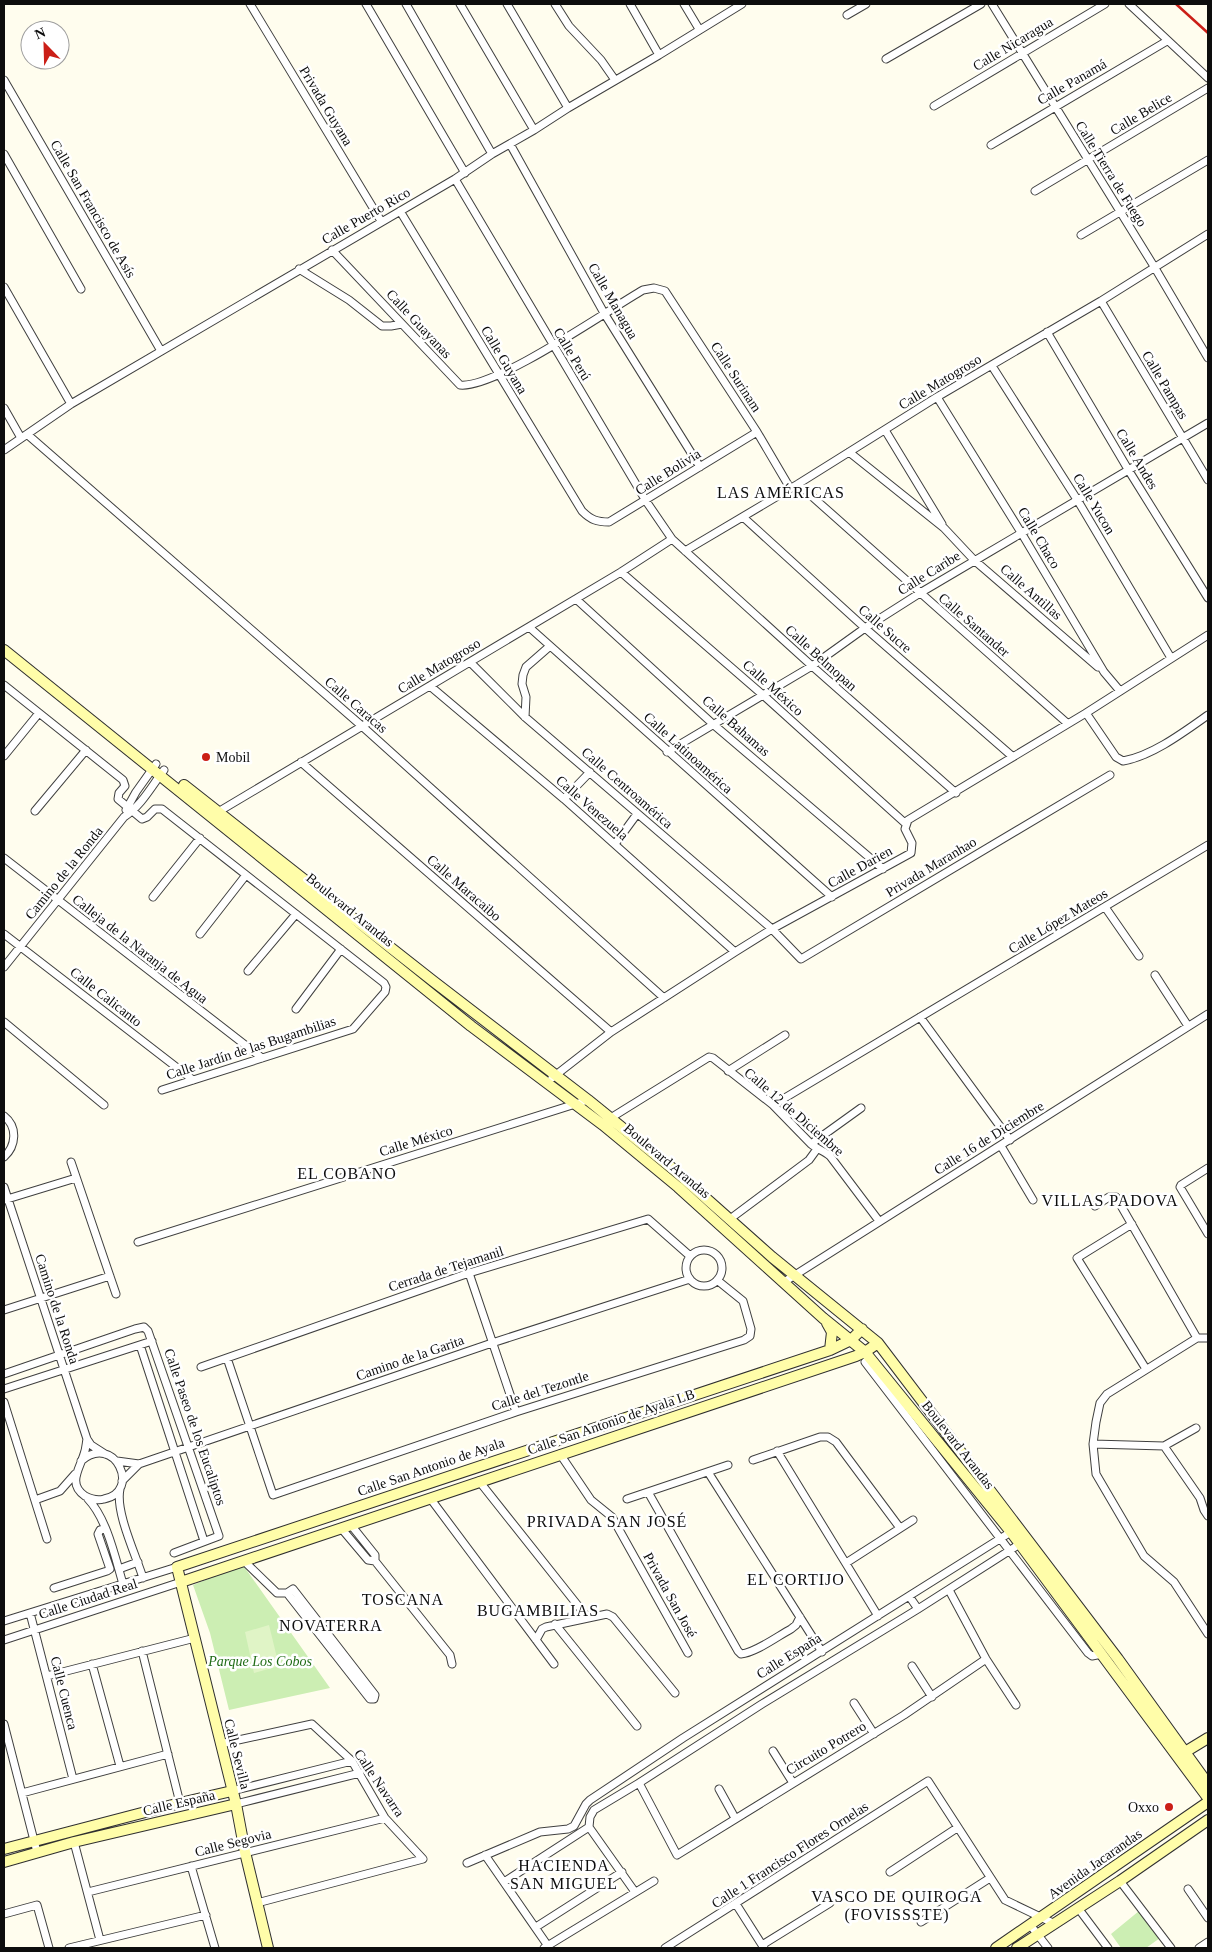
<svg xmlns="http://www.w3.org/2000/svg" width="1212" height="1952" font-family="Georgia,serif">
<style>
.green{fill:#cceeb3}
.pitch{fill:#e0f4c6}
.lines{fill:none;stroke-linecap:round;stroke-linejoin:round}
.street-casing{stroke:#404040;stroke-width:9}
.secondary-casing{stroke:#2f2f2f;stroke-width:12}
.street{stroke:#fff;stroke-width:7}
.secondary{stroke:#fffda9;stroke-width:10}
.rail{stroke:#cb1f17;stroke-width:2.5}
.poi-dot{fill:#cb1f17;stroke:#fff;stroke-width:2}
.labels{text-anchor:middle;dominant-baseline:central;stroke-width:5;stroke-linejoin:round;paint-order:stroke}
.street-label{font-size:14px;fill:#0d0d0d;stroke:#fff}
.poi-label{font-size:14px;fill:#0d0d0d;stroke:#fff;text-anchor:start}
.park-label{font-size:14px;font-style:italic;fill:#216c17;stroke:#fff}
.quarter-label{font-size:16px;letter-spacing:1px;fill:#0d0d0d;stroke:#fff}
</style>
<rect width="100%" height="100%" fill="#fffdee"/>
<path class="green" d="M243,1565l87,123 -101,22 -19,-77 -17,-48z
M1139,1911l21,27 -14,10h-25l-10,-14z"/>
<path class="pitch" d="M269,1625l10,41 -25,7 -9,-41z"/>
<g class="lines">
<g class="street-casing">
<path id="street" d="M250,4l131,217
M366,4l99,169
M406,4l86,150
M460,4l74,126
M507,4l61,104
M555,4l14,22 32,34 14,20
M630,4l29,51
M684,4l15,25
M992,4l163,264 53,90
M1129,4l79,74
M847,15l19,-11
M886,59l95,-55
M4,80l157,271
M934,106l171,-102
M510,144l94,169 96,154
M991,145l176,-104
M4,154l77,135
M455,179l191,322 26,38 140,127 144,127
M1035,191l173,-103
M400,211l182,300c9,9 15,11 27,11l148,-90
M1081,235l127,-75
M332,250l128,135c35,4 148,-75 183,-95l11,-2 11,3 92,141 33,56
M299,269l50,31 33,26h9l11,-2
M4,287l67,117
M1101,301l107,179
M1047,332l82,139 79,127
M992,366l86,135 93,157
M937,397l85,137 82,138 16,19
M4,408l17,30
M885,430l57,94
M28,435l335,292 301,271
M4,450l67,-46 384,-225 37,-25 42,-24 34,-22 91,-53 83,-51
M849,452l95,76 30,32 124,107
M798,484l269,239
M743,517l122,111 148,129
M685,551l113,-67 139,-87 164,-96 107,-67
M621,572l142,123 143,129
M576,599l138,126 169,144
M529,627l303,270
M470,662l55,55 247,212 29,30 309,-184
M4,685l119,95 2,6 -6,7 -1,6 24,20 5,-2 8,-8h7l222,174 2,4 -1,5 -32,37 -191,61
M430,686l134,113 171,153
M1086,713l30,44 7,4c29,-5 61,-29 85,-46
M525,717l1,-20 -4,-13 1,-9 3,-8 24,-21
M667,752l145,-86 53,-38 55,-35 288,-170
M4,756l35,-43
M301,762l310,270
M564,799l26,-27
M126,810l10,-18 20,-28
M35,811l51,-61
M218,812l403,-240 51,-33
M615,844l22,-30
M4,858l258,200
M153,897l47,-59
M1105,907l34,49
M4,934l189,146
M200,934l46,-59
M4,967l120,-150c18,-12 27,-30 40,-47
M248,971l48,-57
M1155,975l33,51
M296,1009l45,-60
M920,1017l90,123
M4,1022l100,83
M728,1071l57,-36
M552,1078l59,-46 124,-80 37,-23 139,-76 1,-10 -7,-14 3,-9 178,-107 122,-78
M773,1105l435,-260
M4,1116c14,11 12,30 0,41
M609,1119l100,-62 4,1 60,47 38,39c6,5 13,7 19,12l49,65
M811,1144l50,-36
M1001,1146l32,54
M71,1162l45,132
M1208,1168l-27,17 -1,2 28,47
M4,1187l83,252 4,6 14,9
M4,1200l72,-22
M1095,1206l14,-9h7l81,141
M730,1219l79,-59 8,-11
M1132,1224l-55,34 69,111
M138,1242l450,-142
M686 1268a18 18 0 1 1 36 0a18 18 0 1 1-36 0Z
M469,1273l47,139
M784,1282l424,-268
M4,1310l106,-34
M1208,1338h-11l-90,56 -7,9 -4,19 -3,22 3,30 48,82 30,26 34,52
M140,1345l64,196
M227,1358l46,137 243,-83 228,-72 6,-4 1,-7 -8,-28 -26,-21
M865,1362l223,291 4,3 10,-2
M201,1367l268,-94 179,-54 42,37
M4,1374l131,-45 9,-2 4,4 71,205 -45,17
M4,1389l148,-48
M4,1402l43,137
M1093,1444l71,2 36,52 4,12 4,6
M1164,1446l32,-18
M777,1451l101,165
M560,1454l31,46 21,17 76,136
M753,1460l67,-23h8l8,5 64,86
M81,1461c34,-29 61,31 23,38 -7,2 -13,0 -19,-3 -18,-12 -5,-28 -1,-42 2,-5 2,-10 3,-15
M117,1461l22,3 353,-121 198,-64
M708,1472l114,180
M122,1481l17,-17
M479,1481l108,136
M120,1489c-5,23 16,66 23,89
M648,1492l90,159 3,3c14,-1 37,-18 50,-25l5,-4 4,-8
M430,1498l124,166
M88,1499c19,20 27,58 35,85
M627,1499l101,-34
M35,1500l25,-9 15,-17
M351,1525l24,30v6l75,94 2,9
M341,1528l27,32 7,1
M244,1561l33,32h10l6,-4 82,106 -1,4h-4l-83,-106
M846,1563l67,-43
M119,1569l19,-7
M54,1588l53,-17 3,-2 -12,-35 2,-4 5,-1
M949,1590l37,69 30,46
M909,1596l9,13
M30,1613l43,166
M4,1621l173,-54
M555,1624l82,102
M4,1640l177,-58
M536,1640l6,-11 4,-2 61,-13 6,3 62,76
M142,1651l38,152
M92,1664l28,102
M912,1666l20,31
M47,1676l148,-38
M854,1703l20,31
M4,1724l33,128
M220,1744l92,-20 40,37 33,57 38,41 -166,44
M773,1751l20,32
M639,1783l38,72 227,-140 82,-56
M719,1789l16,29
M232,1791l120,-30
M22,1793l146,-39
M236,1804l124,-31
M74,1842l26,98
M485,1855l63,91
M467,1863l73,-31 28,-3 6,-3 12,-22 4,-4 93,-62 331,-208
M191,1866l24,82
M890,1872l67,-44
M1120,1881l51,67
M504,1882l85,-55
M1188,1889l20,29
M88,1892l297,-74
M635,1892l-46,-65 1,-10 4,-7 45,-27 123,-79 156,-95 105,-67
M736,1904l28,44
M1078,1908l30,40
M4,1914l33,-9 12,43
M921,1922l69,-44
M1031,1926l17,22
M536,1927l86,-55
M762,1945l68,-42
M69,1948l137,-33
M544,1948l110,-67
M665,1948l263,-167 77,119 50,24
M1199,1948l9,-6"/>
</g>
<g class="secondary-casing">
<path id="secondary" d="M4,650l467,376 132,99 75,62 145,131 42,34 146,180 197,266
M184,785l249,196 155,119 85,69 99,88 106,86 240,316 90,125
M827,1323l5,9 -2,18
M181,1582l675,-226 9,-4 13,-9
M1185,1752l23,-14
M4,1849l176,-46 52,-12
M4,1862l70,-20 162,-38
M268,1948l-23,-96 -9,-48 -59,-237 653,-217 21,-10 11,-11
M996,1948l212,-146
M1017,1948l103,-67 88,-61"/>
</g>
<use href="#street" class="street"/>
<use href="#secondary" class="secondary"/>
<path class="rail" d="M1176,4l32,29"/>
</g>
<g class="poi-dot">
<circle cx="206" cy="757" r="5"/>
<circle cx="1169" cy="1807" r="5"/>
</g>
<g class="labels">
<g class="street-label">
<text transform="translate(1013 44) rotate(-31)">Calle Nicaragua</text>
<text transform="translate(1072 82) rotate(-30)">Calle Panamá</text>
<text transform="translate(326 106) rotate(59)">Privada Guyana</text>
<text transform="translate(1141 114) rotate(-31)">Calle Belice</text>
<text transform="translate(1111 174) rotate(58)">Calle Tierra de Fuego</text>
<text transform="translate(93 209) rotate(60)">Calle San Francisco de Asís</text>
<text transform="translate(366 216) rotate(-30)">Calle Puerto Rico</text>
<text transform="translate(613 301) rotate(60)">Calle Managua</text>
<text transform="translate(419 324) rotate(47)">Calle Guayanas</text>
<text transform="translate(572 354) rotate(59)">Calle Perú</text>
<text transform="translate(504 360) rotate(59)">Calle Guyana</text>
<text transform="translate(736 377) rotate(57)">Calle Surinam</text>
<text transform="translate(940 382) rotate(-31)">Calle Matogroso</text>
<text transform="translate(1165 385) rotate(59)">Calle Pampas</text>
<text transform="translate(1137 459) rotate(59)">Calle Andes</text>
<text transform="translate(668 472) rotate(-32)">Calle Bolivia</text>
<text transform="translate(1094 504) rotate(59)">Calle Yucon</text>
<text transform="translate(1039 538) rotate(59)">Calle Chaco</text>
<text transform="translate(929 573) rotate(-32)">Calle Caribe</text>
<text transform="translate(1031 592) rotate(41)">Calle Antillas</text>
<text transform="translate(974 625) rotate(41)">Calle Santander</text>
<text transform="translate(885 629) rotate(41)">Calle Sucre</text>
<text transform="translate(821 658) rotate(42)">Calle Belmopan</text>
<text transform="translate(439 666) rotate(-31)">Calle Matogroso</text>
<text transform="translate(773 688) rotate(42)">Calle México</text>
<text transform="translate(356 705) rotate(41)">Calle Caracas</text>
<text transform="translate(736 726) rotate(41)">Calle Bahamas</text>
<text transform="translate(688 753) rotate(42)">Calle Latinoamérica</text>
<text transform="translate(627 788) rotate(41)">Calle Centroamérica</text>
<text transform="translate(592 808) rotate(41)">Calle Venezuela</text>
<text transform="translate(860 867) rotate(-29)">Calle Darien</text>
<text transform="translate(931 867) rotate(-31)">Privada Maranhao</text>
<text transform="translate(64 873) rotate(-51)">Camino de la Ronda</text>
<text transform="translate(464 888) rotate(41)">Calle Maracaibo</text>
<text transform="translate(350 910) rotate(39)">Boulevard Arandas</text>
<text transform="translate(1058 921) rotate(-31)">Calle López Mateos</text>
<text transform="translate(140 949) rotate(38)">Calleja de la Naranja de Agua</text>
<text transform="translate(106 997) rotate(38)">Calle Calicanto</text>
<text transform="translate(251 1048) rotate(-18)">Calle Jardín de las Bugambilias</text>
<text transform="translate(794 1112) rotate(41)">Calle 12 de Diciembre</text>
<text transform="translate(989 1138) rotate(-32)">Calle 16 de Diciembre</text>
<text transform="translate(416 1141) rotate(-17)">Calle México</text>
<text transform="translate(667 1161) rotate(40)">Boulevard Arandas</text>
<text transform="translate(446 1269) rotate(-18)">Cerrada de Tejamanil</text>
<text transform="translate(57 1309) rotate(72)">Camino de la Ronda</text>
<text transform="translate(410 1358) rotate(-19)">Camino de la Garita</text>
<text transform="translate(540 1391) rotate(-18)">Calle del Tezontle</text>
<text transform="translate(611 1422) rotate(-19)">Calle San Antonio de Ayala LB</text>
<text transform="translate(195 1427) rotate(71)">Calle Paseo de los Eucaliptos</text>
<text transform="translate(958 1445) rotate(52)">Boulevard Arandas</text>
<text transform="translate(431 1467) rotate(-19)">Calle San Antonio de Ayala</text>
<text transform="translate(670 1595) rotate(61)">Privada San José</text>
<text transform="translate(88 1599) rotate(-18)">Calle Ciudad Real</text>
<text transform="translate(789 1656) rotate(-32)">Calle España</text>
<text transform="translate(64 1693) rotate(76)">Calle Cuenca</text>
<text transform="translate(826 1748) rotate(-31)">Circuito Potrero</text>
<text transform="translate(237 1754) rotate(76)">Calle Sevilla</text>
<text transform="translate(379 1783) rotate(56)">Calle Navarra</text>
<text transform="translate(179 1803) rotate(-13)">Calle España</text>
<text transform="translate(233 1843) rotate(-14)">Calle Segovia</text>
<text transform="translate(790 1855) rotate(-33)">Calle 1 Francisco Flores Ornelas</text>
<text transform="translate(1095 1864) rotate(-35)">Avenida Jacarandas</text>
</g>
<g class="poi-label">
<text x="216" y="757">Mobil</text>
<text x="1159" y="1807" text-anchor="end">Oxxo</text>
</g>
<g class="park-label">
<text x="260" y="1661">Parque Los Cobos</text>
</g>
<g class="quarter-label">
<text x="781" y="492">LAS AMÉRICAS</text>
<text x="347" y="1173">EL COBANO</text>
<text x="1110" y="1200">VILLAS PADOVA</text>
<text x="607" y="1521">PRIVADA SAN JOSÉ</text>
<text x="796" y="1579">EL CORTIJO</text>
<text x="403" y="1599">TOSCANA</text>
<text x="538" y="1610">BUGAMBILIAS</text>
<text x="331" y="1625">NOVATERRA</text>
<text x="564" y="1865">HACIENDA<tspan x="564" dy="18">SAN MIGUEL</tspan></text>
<text x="897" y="1896">VASCO DE QUIROGA<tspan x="897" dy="18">(FOVISSSTE)</tspan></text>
</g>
</g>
<rect width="1212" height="1952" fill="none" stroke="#0d0d0d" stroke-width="10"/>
<g transform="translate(45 45) rotate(337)"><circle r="24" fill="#ffffff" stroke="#9e9e9e"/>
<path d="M0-4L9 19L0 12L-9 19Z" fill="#cb1f17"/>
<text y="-8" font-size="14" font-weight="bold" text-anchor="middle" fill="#0d0d0d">N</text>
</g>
</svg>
